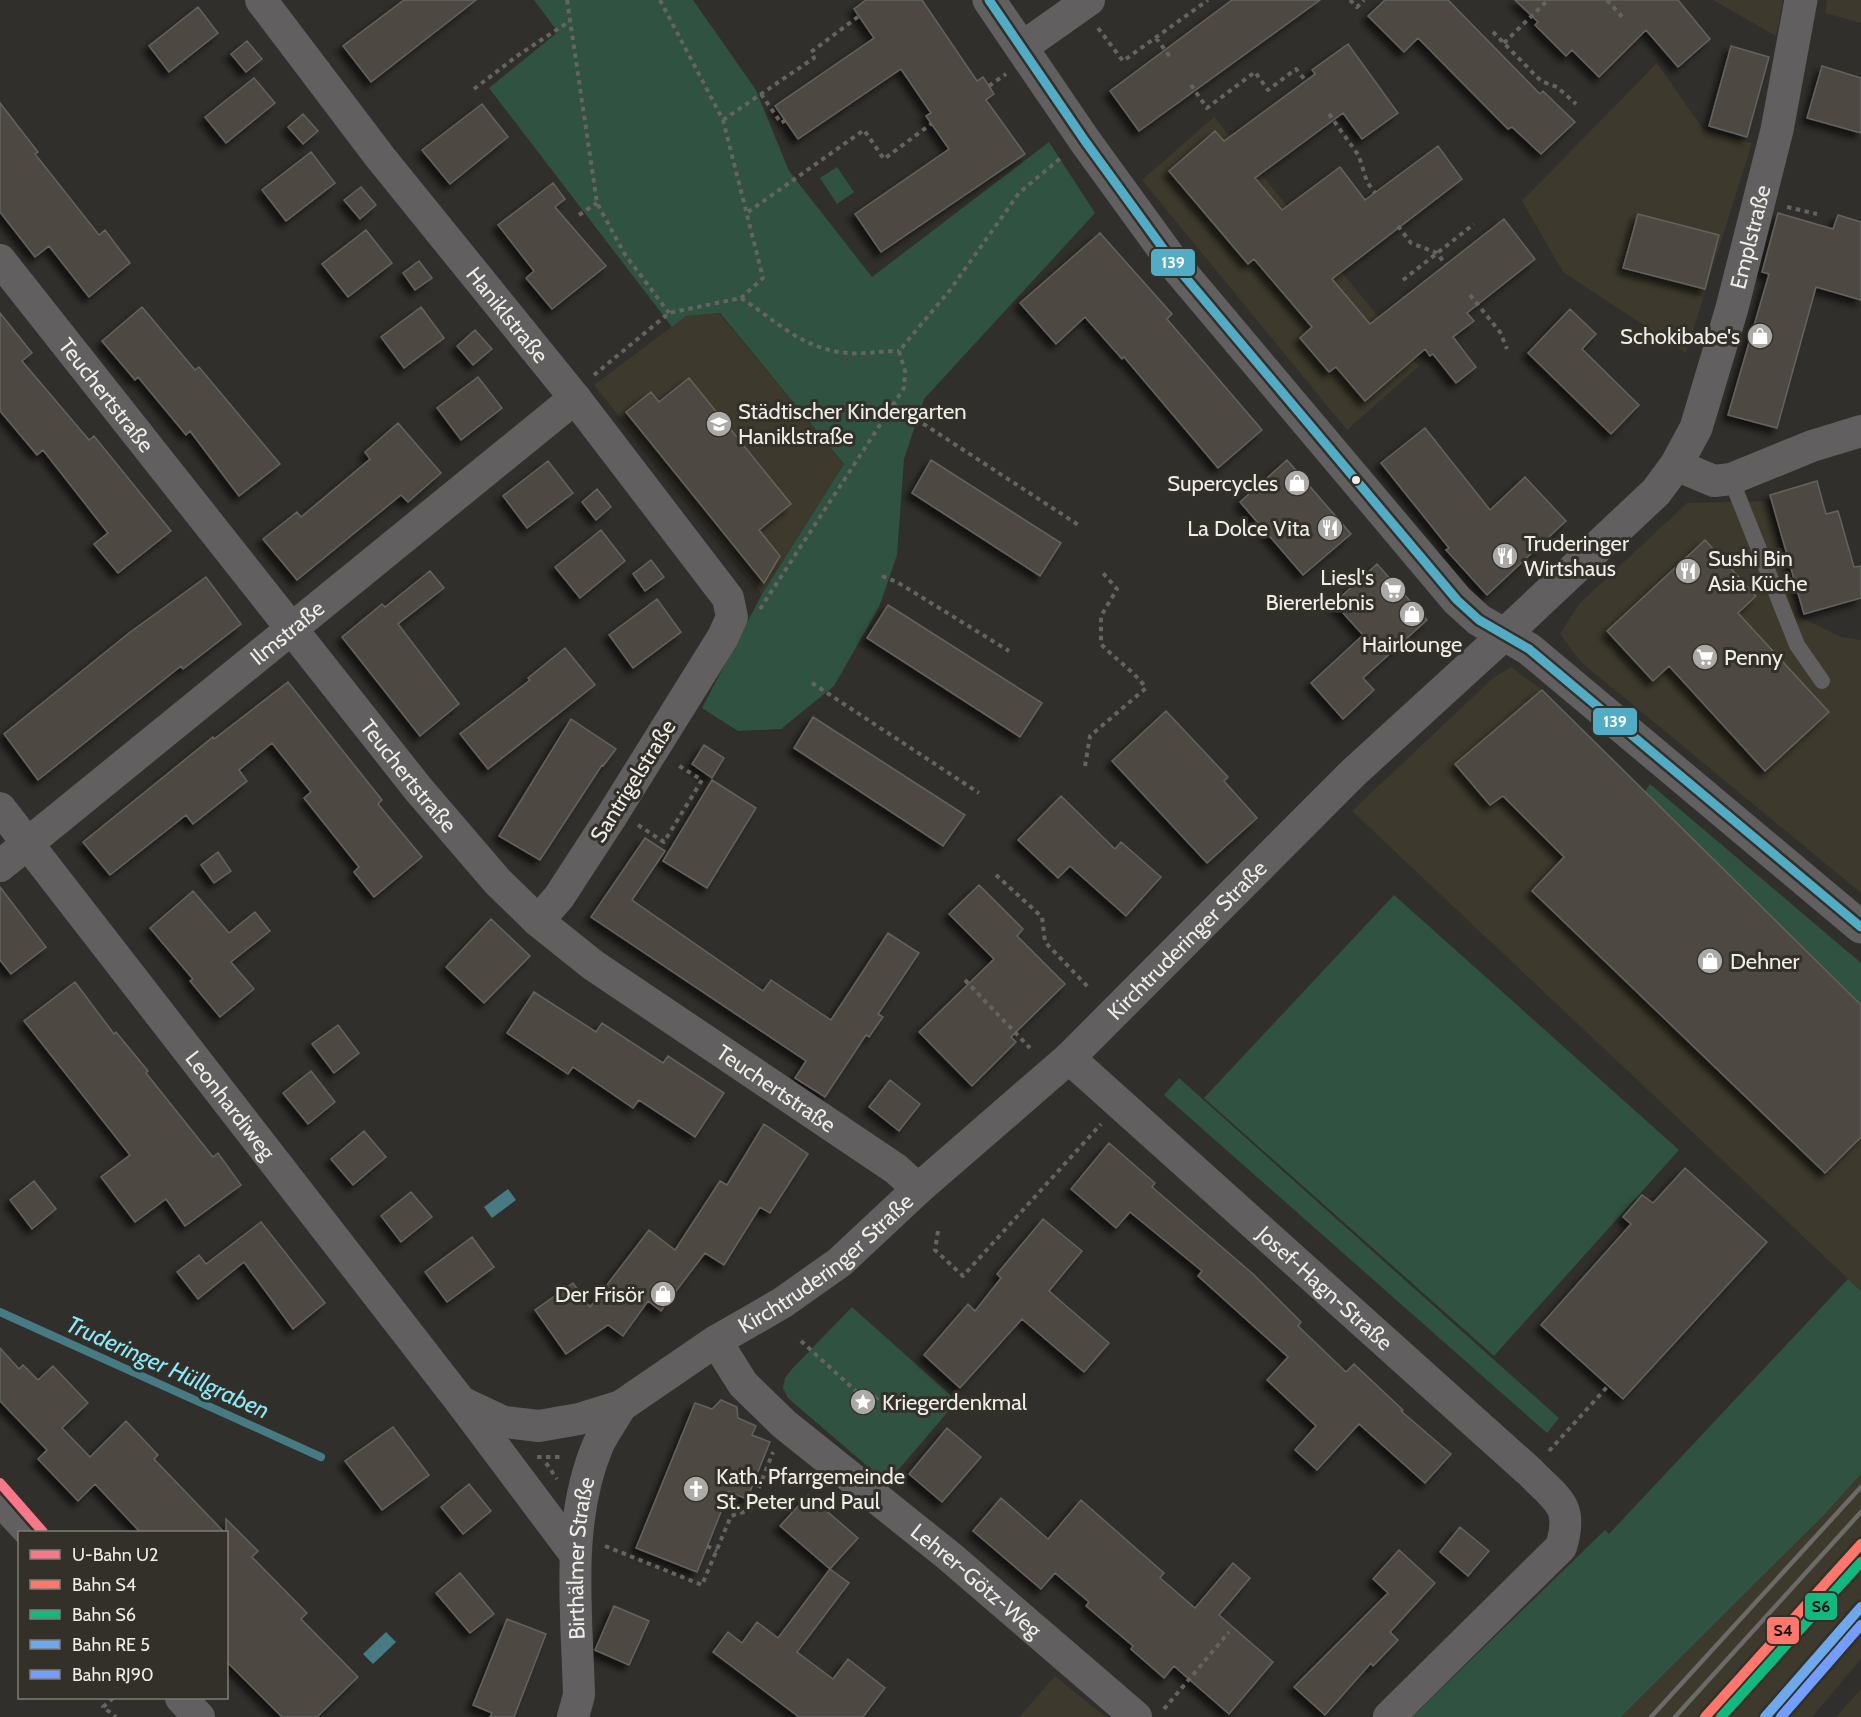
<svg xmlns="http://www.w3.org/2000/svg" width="1861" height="1717" font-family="Cabin,sans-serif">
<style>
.built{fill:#3d392c}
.green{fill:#305240}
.water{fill:#477b83}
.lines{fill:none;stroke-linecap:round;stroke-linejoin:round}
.stream{stroke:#477b83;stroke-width:8}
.building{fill:#4e4a42;stroke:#63625e;stroke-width:1.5;filter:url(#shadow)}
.path{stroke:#656462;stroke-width:4;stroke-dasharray:4.5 4.5;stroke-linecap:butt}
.service{stroke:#615f5f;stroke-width:16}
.minor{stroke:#615f5f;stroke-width:32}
.tertiary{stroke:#615f5f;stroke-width:33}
.rail{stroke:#6c6b69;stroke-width:4.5}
.bus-1-casing{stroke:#333029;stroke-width:14}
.bus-1{stroke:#53acc5;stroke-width:9}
.rail-1-casing{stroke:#333029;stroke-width:15}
.rail-2-casing{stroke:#333029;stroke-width:15}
.rail-3-casing{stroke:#333029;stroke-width:15}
.rail-4-casing{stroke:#333029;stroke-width:15}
.rail-1{stroke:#ff776c;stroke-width:10}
.rail-2{stroke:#13b87e;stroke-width:10}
.rail-3{stroke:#6ea8ec;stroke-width:10}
.rail-4{stroke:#739eff;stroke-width:10}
.metro-1-casing{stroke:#333029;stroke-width:15}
.metro-1{stroke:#f87789;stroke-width:10}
.bus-dot{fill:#efede8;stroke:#333029;stroke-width:2}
.labels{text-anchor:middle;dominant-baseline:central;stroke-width:6;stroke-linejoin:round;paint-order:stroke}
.street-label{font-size:22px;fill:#efede8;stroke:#333029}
.poi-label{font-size:22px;fill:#efede8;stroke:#333029;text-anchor:start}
.water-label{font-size:24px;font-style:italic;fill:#8be9f9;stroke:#333029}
.line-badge{stroke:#333029;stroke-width:2}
.badge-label{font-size:16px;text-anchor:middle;font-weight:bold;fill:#fff}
.pale-badge-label{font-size:16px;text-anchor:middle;font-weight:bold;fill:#111}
</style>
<defs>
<filter id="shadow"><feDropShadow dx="-5.5" dy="5.5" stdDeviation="3" flood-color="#0009"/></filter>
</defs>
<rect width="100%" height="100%" fill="#312f2b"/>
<path class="built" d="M1712,0h71l-7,36 -63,-36z
M1827,0h34v23l-36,-10z
M1657,63l46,66 49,14 -66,210 -123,-81 -41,-71z
M1214,117l205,249 -72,64 -205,-250z
M719,313l125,151 -82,130 -168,-209 92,-69z
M1767,501l33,116 41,20 20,3v253l-280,-231 -21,-28 19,-30 108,-101z
M1511,667l31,23 319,315v286l-509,-480 141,-133z
M1861,1474v185l-49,58h-191l204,-203z
M1055,1676l18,15 33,26h-87z
M1861,1689v28h-25z"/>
<path class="green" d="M534,0h159l63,90 33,81 83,106 177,-135 46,71 -171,186 -20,60 -7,96 -18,52 -45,79 -53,43 -43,2 -36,-23 60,-114 82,-130 -124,-151 -34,3 -14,11 -183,-239 69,-56z
M837,167l17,25 -17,12 -17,-26z
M1650,784l211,179v42l-216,-213z
M1394,895l285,255 -185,206 -290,-258z
M1179,1078l380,340 -12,15 -383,-338z
M1848,1279l13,12v183l-36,40 -204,203h-209l193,-187 4,4z
M852,1307l105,94 -70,82 -99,-85 -5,-10 2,-10 7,-9z"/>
<path class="water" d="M508,1189l8,11 -24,18 -8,-11z
M386,1632l10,10 -23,22 -10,-10z"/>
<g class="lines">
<path class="stream" d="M0,1312l321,145"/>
</g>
<path class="building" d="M404,0h72l-105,82 -28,-36z
M866,0h56l55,81 6,-4 6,9 5,8 -8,6 39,54 -144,98 -26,-38 94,-65 -23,-33 5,-3 -30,-44 -103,70 -23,-33 99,-68 -20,-29z
M1232,0h88l-181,131 -29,-40z
M1385,0h63l92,94 3,-3 32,31 -34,32 -29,-27 -4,2 -90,-91 -14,14 -36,-36z
M1515,0h163l32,39 -32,28 -32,-37 -47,47 -27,-27 -6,6 -31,-31 3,-3z
M198,7l20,26 -49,39 -20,-26z
M247,41l15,18 -16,13 -15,-18z
M1348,44l50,69 -36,26 -19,-26 -88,65 27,32 58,-43 25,33 73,-54 24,33 -130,100 38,45 134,-105 31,40 -68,54 7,8 -21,16 23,30 -20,16 -23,-29 -3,2 -5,-7 -60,52 -29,-34 -7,5 -29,-34 12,-11 -58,-68 -6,5 -79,-93 46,-40 9,10 91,-67 -3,-4z
M1731,46l38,11 -22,80 -38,-11z
M1822,66l39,12v55l-54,-15z
M254,78l21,25 -49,40 -21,-26z
M0,103l38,49 -3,2 64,81 6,-5 25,33 -41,34 -40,-51 -14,11 -35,-45z
M482,104l26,33 -58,47 -28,-34z
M303,114l15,17 -15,13 -15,-17z
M311,152l24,31 -49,38 -24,-31z
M553,183l12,16 -10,8 51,59 -54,43 -26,-31 8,-7 -36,-46z
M361,187l15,18 -16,14 -16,-19z
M1778,213l55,16 5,-14 23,7v78l-45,-13 -39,141 -49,-13 41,-141 -7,-2z
M1638,214l81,21 -14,54 -82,-21z
M366,230l26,33 -44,34 -26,-33z
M1100,233l72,81 -5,5 95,111 -44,38 -94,-111 -2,2 -37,-42 -29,27 -36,-41z
M419,261l13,17 -17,12 -12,-17z
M142,307l53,63 4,-3 81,97 -41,32 -49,-65 -4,4 -48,-58 -3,3 -33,-39z
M421,307l23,31 -40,30 -23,-31z
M1570,309l26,25 -14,15 57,56 -28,29 -83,-81z
M0,313l32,40 -10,8 67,79 5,-4 77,95 -53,42 -24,-29 14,-11 -65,-83 -6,5 -37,-44z
M475,330l17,19 -19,16 -16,-19z
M478,377l24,31 -41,32 -24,-32z
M689,378l102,126 -32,26 21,26 -16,27 -138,-171 25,-20 8,10z
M398,423l43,50 -33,29 -7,-7 -104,85 -34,-41 34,-27 4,5 69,-58 -5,-7z
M1425,428l65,82 35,-33 41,44 -79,74 -41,-45 3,-2 -68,-85z
M931,460l130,83 -21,33 -128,-83z
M1287,460l64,74 -48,41 -63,-73z
M548,461l25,32 -46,35 -24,-32z
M1817,481l9,33 12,-3 16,56 7,-1v32l-57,16 -34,-119z
M597,489l14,18 -15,13 -14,-18z
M601,530l24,31 -45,37 -25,-31z
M1705,540l51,56 -18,17 91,99 -64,59 -96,-105 -16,15 -46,-50z
M651,560l13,17 -19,14 -12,-17z
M1377,564l50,56 -64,58 11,12 -31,29 -32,-36 52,-48 -29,-32z
M430,571l14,17 -46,36 61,80 -39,32 -78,-99 40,-33 3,3z
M206,577l35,47 -58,45 -2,-3 -143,114 -34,-46 125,-101z
M657,599l24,33 -48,36 -24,-33z
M888,605l154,98 -22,34 -153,-99z
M565,648l30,37 -107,84 -28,-35 70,-54 -2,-2z
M288,682l94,118 -4,4 44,53 -48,40 -20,-25 5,-5 -55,-69 7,-6 -39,-49 -33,27 8,11 -54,43 -7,-9 -76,60 -27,-33 130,-105 1,2z
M1542,690l319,315v132l-36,36 -293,-282 32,-34 -61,-61 -13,9 -35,-41z
M1166,711l62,66 -4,4 33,37 -50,45 -95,-102z
M813,717l152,98 -22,31 -149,-98z
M571,719l45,30 -13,17 -1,-1 -62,95 -41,-24z
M704,745l20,13 -12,20 -20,-14z
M712,780l44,28 -49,80 -44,-27z
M1061,796l54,53 6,-7 40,35 -35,39 -56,-50 -12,12 -40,-38z
M645,838l20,13 -33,49 131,91 8,-11 60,40 57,-87 31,20 -41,61 5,3 -14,20 -3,-2 -41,62 -30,-19 11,-17 -215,-144z
M218,852l13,19 -17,12 -13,-18z
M979,885l44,44 -6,7 48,48 -54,53 5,5 -44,44 -53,-54 75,-73 -45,-45z
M0,887l46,60 -35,27 -11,-14z
M193,891l36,42 26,-21 15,19 -39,31 23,27 -34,28 -30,-36 3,-2 -43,-51z
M491,919l39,37 -46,47 -38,-36z
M75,982l39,52 2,-2 32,39 -2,2 67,84 5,-4 23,32 -56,41 -19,-27 -31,23 -34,-45 29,-22 -106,-134z
M534,992l62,40 6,-9 61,40 5,-7 56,37 -29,44 -56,-37 -6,8 -60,-41 -5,7 -61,-41z
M338,1025l21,28 -25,20 -22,-29z
M311,1071l24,31 -27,22 -25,-31z
M890,1080l30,24 -21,27 -30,-24z
M764,1124l44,30 -38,59 -10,-6 -36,58 -19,-12 -44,58 -13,-10 -25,35 -15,-11 -42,29 -31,-44 38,-27 17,24 59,-77 26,20 45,-69 7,4z
M364,1131l22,26 -33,28 -22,-26z
M1109,1143l46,40 -3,4 101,87 48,48 -3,4 48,46 8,-8 49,46 -2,1 50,43 -26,29 -66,-59 -42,46 -22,-20 21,-24 -49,-46 21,-23 -90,-81 4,-5 -72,-59 -14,16 -45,-39z
M1685,1168l82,74 -144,157 -82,-74 90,-101 -8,-7 19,-22 11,8z
M34,1181l22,28 -24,20 -22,-29z
M411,1192l21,25 -31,25 -20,-26z
M1043,1219l39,32 -33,40 60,52 -25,29 -62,-53 -62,69 -36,-33 44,-51 7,7 26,-33 -4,-4z
M261,1222l64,81 -32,26 -49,-67 -46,37 -21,-27 22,-17 7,9z
M472,1237l22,30 -47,35 -22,-30z
M0,1348l19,21 4,-4 15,15 15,-14 35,37 -26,25 28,29 36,-36 32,34 -4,4 71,74h-84l-46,-49 -17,17 -40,-42 9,-9 -47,-49z
M721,1400l16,7 1,11 18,8 -4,9 18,7 -23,57 -18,-7 -32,80 -61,-24 59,-145 17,6z
M393,1427l36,48 -47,35 -37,-49z
M947,1428l34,29 -39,45 -33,-28z
M469,1484l22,27 -28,23 -22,-27z
M808,1495l50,43 -28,31 -50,-43z
M1001,1498l47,41 33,-39 83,73 -4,5 35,30 38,-45 17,15 -31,37 54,47 -44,52 -55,-48 -10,12 -33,-29 2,-3 -47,-40 3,-4 -34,-29 -14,16 -68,-58z
M226,1519l32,32 -6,6 55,56 -6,6 57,58 -41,40h-35l-56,-56z
M1460,1527l29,24 -21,25 -28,-24z
M1399,1550l36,33 -45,49 8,8 -25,26 -2,-3 -46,52 -31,-28 94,-94 -15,-14z
M830,1569l19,14 -52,69 36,27 15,-20 37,29 -22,29h-64l-86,-65 15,-20 14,11 15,-21 21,16z
M460,1573l34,41 -24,19 -34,-40z
M614,1606l35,15 -20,44 -34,-15z
M507,1619l39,15 -32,83h-24l2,-4 -19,-8z"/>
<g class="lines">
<path class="path" d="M567,0l30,203 27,50 45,60
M660,0l63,120 40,158 -22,20
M1350,0l7,7 7,-7
M1607,0l17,19
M1098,28l25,33 85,-61
M1493,32l48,49 16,6 19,17
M1156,38l15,20
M1504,43l44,-43
M1191,85l16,23 48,-36 13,18 28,-21 10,12
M989,86l17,-12
M474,89l43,-33 53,-35
M761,94l20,29 5,-3
M1329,114l30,42 8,26 8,11
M723,120l91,-62 -3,-6 48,-36
M1787,207l30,7
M748,212l116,-82 20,29 47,-35
M579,215l18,-12
M1398,226l13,17 26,10 9,12
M1403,280l71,-56
M1470,295l30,37 7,17
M594,375l75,-62 72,-15c30,19 56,46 93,53 21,5 44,0 65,0
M893,404l187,122
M882,576l15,6 112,69
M760,609l144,-221 1,-17 -6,-20 51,-61 69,-97 43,-36
M812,683l167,110
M1085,766l5,-30 56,-48c-13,-18 -30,-28 -45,-44v-28l16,-27 -14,-16
M638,825l26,17 38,-62 -26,-16
M996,875l46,42 3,25 44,46
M965,980l65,68
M938,1231l-3,19 28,26 138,-152
M801,1341l58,53 5,-6 13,11 -14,16 -13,-11 9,-10
M1549,1451l59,-65
M537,1457h26
M546,1463l11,16
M759,1488l14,-36
M605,1546l97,39 29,-69 19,-6 4,-9
M707,1546l10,5
M113,1698l-10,9 13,10
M1164,1709l65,-77"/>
<path class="service" d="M1731,479l66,166 25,36"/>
<g class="minor">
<path id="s1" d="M261,0l119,157 195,241 153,200 4,19 -9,20 -112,180 -52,80 -21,24"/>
<path d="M1021,48l68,-48"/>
<path id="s2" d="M0,260l419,530 79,92 40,39 55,44 303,204 22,20"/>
<path d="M1676,465l38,16 17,-2 81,-33 49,-15"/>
<path id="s3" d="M0,808l461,594 114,152"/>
<path id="s4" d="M0,866l575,-468"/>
<path id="s5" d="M1069,1058l461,414c27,28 44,33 31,75l-172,170"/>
<path id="s6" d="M716,1341l27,43 41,40 165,132 187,161"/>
<path id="s7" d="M461,1402l43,20 35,4 40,-7 42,-13 95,-65 66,-38 58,-41 78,-73 151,-131 284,-285 151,-138"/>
<path d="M0,1500l30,32"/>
<path d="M181,1698l18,19"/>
<path id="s8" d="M573,1717l6,-22c-2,-82 -14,-172 19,-250 6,-13 16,-26 23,-39"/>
</g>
<g class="tertiary">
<path d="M989,0l96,141 90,124 282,335 22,20 50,29 332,278"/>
<path id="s9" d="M1504,635l152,-143 20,-27 20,-37 36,-120 45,-178 24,-130"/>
</g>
<path class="rail" d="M1651,1717l210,-230
M1675,1717l186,-205"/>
<g class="bus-1-casing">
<path id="bus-1" d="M989,0l96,141 90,124 282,335 22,20 50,29 332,278"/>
</g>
<use href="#bus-1" class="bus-1"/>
<g class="rail-1-casing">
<path id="rail-1" d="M1705,1717l156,-173"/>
</g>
<g class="rail-2-casing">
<path id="rail-2" d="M1721,1717l140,-155"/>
</g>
<g class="rail-3-casing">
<path id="rail-3" d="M1765,1717l96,-110"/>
</g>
<g class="rail-4-casing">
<path id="rail-4" d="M1781,1717l80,-92"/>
</g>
<use href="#rail-1" class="rail-1"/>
<use href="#rail-2" class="rail-2"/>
<use href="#rail-3" class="rail-3"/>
<use href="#rail-4" class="rail-4"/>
<g class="metro-1-casing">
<path id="metro-1" d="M0,1483l43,49"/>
</g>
<use href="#metro-1" class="metro-1"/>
</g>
<defs>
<g id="shop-disc" transform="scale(1.35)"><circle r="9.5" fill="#acaaa6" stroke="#333029"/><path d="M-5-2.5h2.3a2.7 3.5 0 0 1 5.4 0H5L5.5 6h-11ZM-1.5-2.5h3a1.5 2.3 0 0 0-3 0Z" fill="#fff"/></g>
<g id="school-disc" transform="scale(1.35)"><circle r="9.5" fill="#acaaa6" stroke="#333029"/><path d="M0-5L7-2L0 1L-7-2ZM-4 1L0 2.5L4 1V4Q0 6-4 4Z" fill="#fff"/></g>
<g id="restaurant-disc" transform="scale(1.35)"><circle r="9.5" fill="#acaaa6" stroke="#333029"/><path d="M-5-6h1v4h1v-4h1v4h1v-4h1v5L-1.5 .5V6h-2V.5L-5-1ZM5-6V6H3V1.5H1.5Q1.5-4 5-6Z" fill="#fff"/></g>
<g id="supermarket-disc" transform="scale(1.35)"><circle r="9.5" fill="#acaaa6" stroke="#333029"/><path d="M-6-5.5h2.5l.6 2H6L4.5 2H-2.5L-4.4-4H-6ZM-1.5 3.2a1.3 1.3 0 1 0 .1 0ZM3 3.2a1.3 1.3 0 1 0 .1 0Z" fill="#fff"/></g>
<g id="sight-disc" transform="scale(1.35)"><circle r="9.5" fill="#acaaa6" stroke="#333029"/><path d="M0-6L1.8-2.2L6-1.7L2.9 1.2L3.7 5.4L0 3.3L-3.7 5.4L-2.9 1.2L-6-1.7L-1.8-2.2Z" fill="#fff"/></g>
<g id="church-disc" transform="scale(1.35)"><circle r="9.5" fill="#acaaa6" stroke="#333029"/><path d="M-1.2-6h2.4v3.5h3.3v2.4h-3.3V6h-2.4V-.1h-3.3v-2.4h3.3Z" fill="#fff"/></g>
</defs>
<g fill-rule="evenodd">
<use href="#shop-disc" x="1760" y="336"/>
<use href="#school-disc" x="719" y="424"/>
<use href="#shop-disc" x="1297" y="483"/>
<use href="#restaurant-disc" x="1330" y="528"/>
<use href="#restaurant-disc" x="1505" y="556"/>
<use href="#restaurant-disc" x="1688" y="571"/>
<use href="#supermarket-disc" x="1393" y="590"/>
<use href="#shop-disc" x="1412" y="614"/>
<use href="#supermarket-disc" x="1705" y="657"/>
<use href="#shop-disc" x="1710" y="961"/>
<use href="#shop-disc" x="663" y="1294"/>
<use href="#sight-disc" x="863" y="1402"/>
<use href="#church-disc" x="696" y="1489"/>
</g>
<circle class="bus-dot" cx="1356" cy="480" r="5"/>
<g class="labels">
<g class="street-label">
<text stroke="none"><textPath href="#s9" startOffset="483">Emplstraße</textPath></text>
<text stroke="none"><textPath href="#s1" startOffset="400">Haniklstraße</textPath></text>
<text stroke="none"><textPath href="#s2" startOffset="172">Teuchertstraße</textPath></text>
<text stroke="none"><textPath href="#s4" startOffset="370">Ilmstraße</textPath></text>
<text stroke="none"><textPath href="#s2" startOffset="658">Teuchertstraße</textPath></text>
<text transform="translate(633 781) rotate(-58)">Santrigelstraße</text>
<text stroke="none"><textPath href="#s7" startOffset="903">Kirchtruderinger Straße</textPath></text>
<text stroke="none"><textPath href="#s2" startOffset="1144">Teuchertstraße</textPath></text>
<text stroke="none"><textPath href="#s3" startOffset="376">Leonhardiweg</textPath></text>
<text stroke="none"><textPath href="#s7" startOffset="417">Kirchtruderinger Straße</textPath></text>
<text stroke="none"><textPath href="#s5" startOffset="344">Josef-Hagn-Straße</textPath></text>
<text stroke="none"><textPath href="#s8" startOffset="160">Birthälmer Straße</textPath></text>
<text stroke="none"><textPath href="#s6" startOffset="356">Lehrer-Götz-Weg</textPath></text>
</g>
<g class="poi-label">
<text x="1740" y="336" text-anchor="end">Schokibabe's</text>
<text x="738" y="411">Städtischer Kindergarten<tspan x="738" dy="25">Haniklstraße</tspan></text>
<text x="1278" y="483" text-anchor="end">Supercycles</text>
<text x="1310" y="528" text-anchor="end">La Dolce Vita</text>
<text x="1524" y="543">Truderinger<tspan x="1524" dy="25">Wirtshaus</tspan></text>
<text x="1708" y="558">Sushi Bin<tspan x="1708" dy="25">Asia Küche</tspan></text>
<text x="1374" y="577" text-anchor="end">Liesl's<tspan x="1374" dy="25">Biererlebnis</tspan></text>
<text x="1412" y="644" text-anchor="middle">Hairlounge</text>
<text x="1724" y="657">Penny</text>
<text x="1730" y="961">Dehner</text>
<text x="644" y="1294" text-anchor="end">Der Frisör</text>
<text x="882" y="1402">Kriegerdenkmal</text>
<text x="716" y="1476">Kath. Pfarrgemeinde<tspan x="716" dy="25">St. Peter und Paul</tspan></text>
</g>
<g class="water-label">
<text transform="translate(168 1367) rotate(24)">Truderinger Hüllgraben</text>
</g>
</g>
<g class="line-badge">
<rect x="1150" y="248" width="46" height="29" rx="6" fill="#53acc5"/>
<rect x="1592" y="707" width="46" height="29" rx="6" fill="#53acc5"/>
<rect x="1804" y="1592" width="34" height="29" rx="6" fill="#13b87e"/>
<rect x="1766" y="1616" width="34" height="29" rx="6" fill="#ff776c"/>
</g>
<g class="badge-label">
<text x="1173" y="268">139</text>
<text x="1615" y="727">139</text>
</g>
<g class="pale-badge-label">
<text x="1821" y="1612">S6</text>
<text x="1783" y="1636">S4</text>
</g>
<rect x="18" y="1531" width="210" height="168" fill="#333029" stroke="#7e7c75" stroke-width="1.5"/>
<rect x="30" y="1550" width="30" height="9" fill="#f87789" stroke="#7e7c75" stroke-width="1.5"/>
<text x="72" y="1561" font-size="18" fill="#efede8">U-Bahn U2</text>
<rect x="30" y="1580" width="30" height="9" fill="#ff776c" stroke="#7e7c75" stroke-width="1.5"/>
<text x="72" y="1591" font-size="18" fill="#efede8">Bahn S4</text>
<rect x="30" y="1610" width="30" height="9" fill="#13b87e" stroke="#7e7c75" stroke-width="1.5"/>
<text x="72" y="1621" font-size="18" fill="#efede8">Bahn S6</text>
<rect x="30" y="1640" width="30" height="9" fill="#6ea8ec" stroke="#7e7c75" stroke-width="1.5"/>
<text x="72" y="1651" font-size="18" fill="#efede8">Bahn RE 5</text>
<rect x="30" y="1670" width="30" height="9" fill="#739eff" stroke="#7e7c75" stroke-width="1.5"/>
<text x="72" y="1681" font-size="18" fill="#efede8">Bahn RJ90</text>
</svg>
